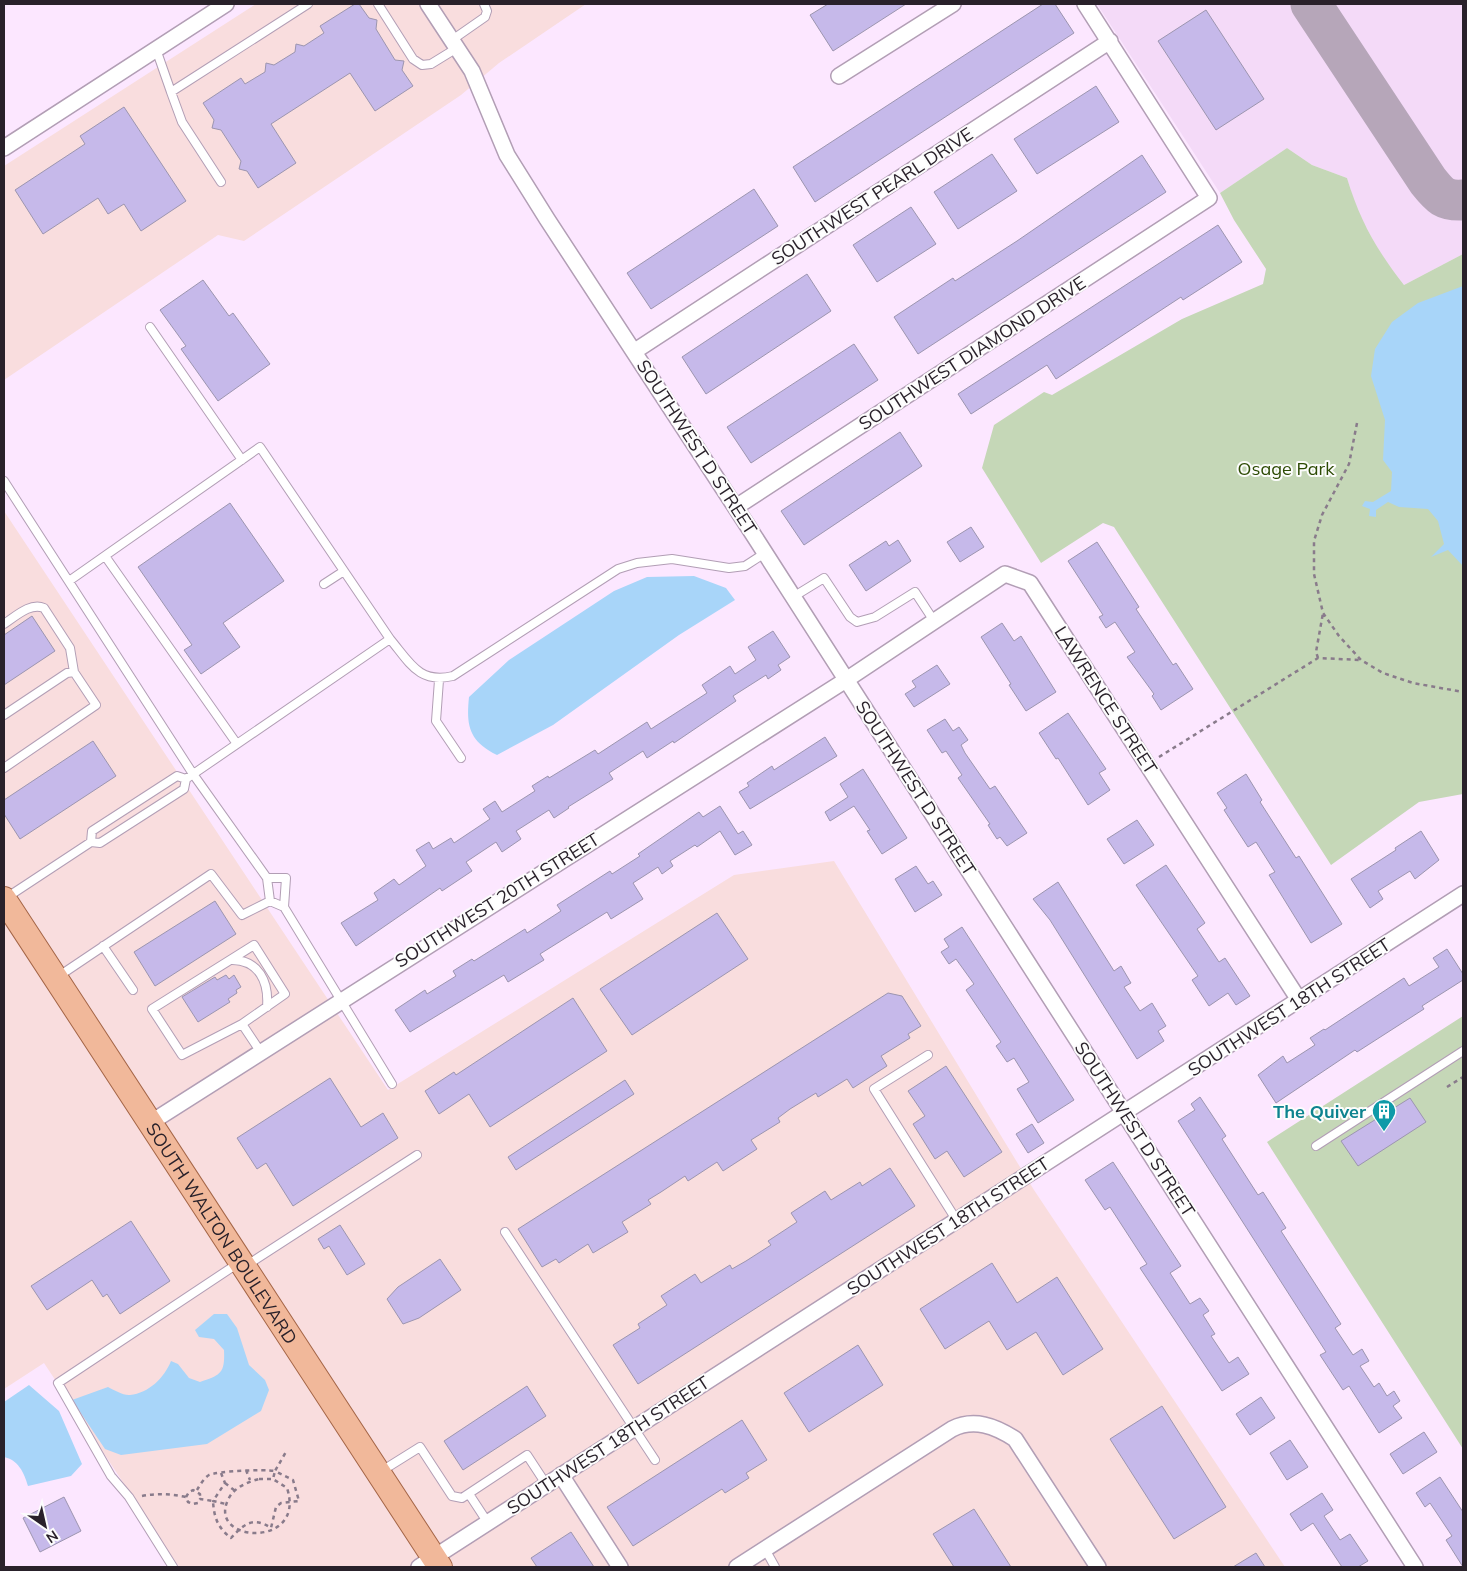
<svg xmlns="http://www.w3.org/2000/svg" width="1467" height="1571" font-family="Mulish,sans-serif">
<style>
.commercial{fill:#f9ddde}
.built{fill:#f4daf8}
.green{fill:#c5d7b7}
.water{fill:#a8d5f9}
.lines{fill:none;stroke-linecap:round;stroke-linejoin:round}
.taxiway{stroke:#b6a6b9;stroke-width:41}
.building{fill:#c6b9ea;stroke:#9c95af}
.service-casing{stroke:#b29eb5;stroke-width:10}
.minor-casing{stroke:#b29eb5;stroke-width:18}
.primary-casing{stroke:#a46547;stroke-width:26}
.path{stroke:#897b8b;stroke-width:2.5;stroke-dasharray:4 4;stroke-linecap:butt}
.service{stroke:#fff;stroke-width:8}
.minor{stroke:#fff;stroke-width:15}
.primary{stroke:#f1b89a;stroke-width:24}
.labels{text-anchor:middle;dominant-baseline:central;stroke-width:4;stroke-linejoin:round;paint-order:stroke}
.street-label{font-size:18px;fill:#29212a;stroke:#fcfcfc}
.park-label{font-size:18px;fill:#2d4b04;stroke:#fcfcfc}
.culture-label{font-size:18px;font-weight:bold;fill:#0d838f;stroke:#fcfcfc;text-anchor:end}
</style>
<rect width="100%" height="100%" fill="#fce7ff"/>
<path class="commercial" d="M256,4h330l-87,59 -38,32 -217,146 -26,-6 -214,145v-214z
M4,511l384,579 346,-215 100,-14 200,329 251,377h-1106l-135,-204 -40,26z"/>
<path class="built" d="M1097,4h366v250l-59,31 -22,-29 -25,-45 -10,-33 -35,-13 -25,-17 -67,45z"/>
<path class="green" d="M1287,148l25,17 35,13c13,43 29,71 57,107l59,-31v540l-44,8 -88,63 -217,-338 -11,-4 -62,40 -59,-95 12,-43 50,-33 8,3 130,-76 81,-35 3,-15 -32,-49 -14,-27z
M1463,1016v433l-196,-307z"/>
<path class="water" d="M1463,286v280l-15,-16 -17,7 13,-13 -6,-23 -10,-12 -29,-2 -11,-5 -12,8v7l-7,-1 1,-7 -8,-3 3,-5 8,1 18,-11 1,-19 -9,-12 2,-40 -14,-44 4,-27 17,-27 26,-19z
M694,576l32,12 9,12 -56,35 -126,90 -56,30c-28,-14 -31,-29 -28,-58l40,-37 105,-69 33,-14z
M214,1314h13l10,14 12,37 16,15 4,10 -8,21 -54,33 -86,11 -16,-6 -33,-49 36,-13c6,3 16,9 22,8 19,-2 34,-17 41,-34l7,3 11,14 11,4c21,-7 25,-9 24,-32l-10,-11 -15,-2 -4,-7z
M29,1385l30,26 23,53 -11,12 -43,10c-4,-14 -10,-26 -24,-29v-55z"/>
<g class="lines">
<path class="taxiway" d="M1311,4l117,177c12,15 16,20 35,19"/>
</g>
<path class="building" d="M355,4h4l10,14 8,2 -1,9 19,31 9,1 -2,9 11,16 -38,25 -25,-38 -79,51 25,39 -38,25 -11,-17 -8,-2 2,-8 -20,-31 -9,-2 2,-8 -11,-17 38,-25 4,6 20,-12 1,-9 8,2 21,-13 1,-8 8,2 20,-13 -4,-7z
M828,4h78l-73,47 -23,-36z
M1043,4h12l19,29 -259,169 -22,-35z
M1206,10l58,89 -48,31 -58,-89z
M1096,86l23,36 -82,52 -23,-35z
M124,107l62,94 -45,30 -17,-27 -16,10 -10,-16 -55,36 -28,-44 70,-46 -5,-8z
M992,154l25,37 -59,38 -24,-37z
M1142,155l24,37 -248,162 -24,-37 59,-39 2,3 62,-40z
M754,189l24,37 -127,83 -24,-36z
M911,207l25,37 -59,38 -24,-37z
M1218,225l24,37 -59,38 -2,-3 -125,82 -9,-14 -76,49 -13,-20z
M807,274l24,37 -125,83 -24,-37z
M203,280l26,36 4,-3 37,51 -52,37 -37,-52 5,-3 -26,-36z
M854,344l24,36 -127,83 -24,-36z
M900,432l22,34 -118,79 -23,-34z
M230,503l54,78 -61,42 17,24 -39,27 -17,-24 8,-5 -54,-78z
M971,527l13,20 -24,15 -13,-20z
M898,540l13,21 -45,30 -17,-26 37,-24 3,5z
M1097,542l42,65 -3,2 37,56 3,-2 17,26 -32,21 -9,-14 2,-2 -27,-37 8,-5 -20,-30 -9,6 -7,-11 4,-2 -35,-54z
M32,616l23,35 -51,34v-50z
M1002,623l12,18 7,-5 35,56 -30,19 -17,-26 2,-1 -30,-47z
M773,631l17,26 -12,8 3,5 -13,9 -2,-4 -33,21 3,5 -62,42 -1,-2 -26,17 -4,-7 -34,22 4,6 -45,28 1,1 -15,10 -5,-8 -33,21 5,8 -19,13 -6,-10 -30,20 6,9 -30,20 -2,-3 -84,58 -15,-23 37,-23 -4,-7 20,-14 5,6 27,-19 -10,-16 13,-8 4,7 18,-11 3,5 36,-24 -7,-10 12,-8 7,11 33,-21 -3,-5 16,-10 1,2 46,-28 3,4 49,-32 4,7 56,-36 -5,-8 28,-19 5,8 21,-14 -8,-13z
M937,665l13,19 -36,23 -9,-13 11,-7 -4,-6z
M1068,713l38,56 -7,4 11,17 -22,15 -30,-47 -2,1 -17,-26z
M945,719l8,12 6,-4 9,13 -7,5 4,8 25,36 5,-3 32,47 -20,13 -7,-9 -3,2 -9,-14 2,-1 -32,-46 4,-3 -16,-24 -4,2 -15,-23z
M825,737l12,19 -87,53 -11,-17 10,-6 -2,-3 25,-17 2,4z
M93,741l23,35 -96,63 -16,-25v-14z
M863,769l44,69 -25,16 -15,-23 3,-1 -16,-24 -24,15 -5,-9 23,-15 -8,-13z
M1246,774l16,26 -2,2 36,56 3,-2 43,68 -31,19 -42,-68 6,-3 -19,-30 -8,5 -24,-37 3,-2 -10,-15z
M720,806l18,28 5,-3 9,14 -17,10 -15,-24 -23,16 -2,-2 -25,16 3,5 -11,8 -4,-7 -25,16 10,16 -32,20 -4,-7 -67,42 4,6 -36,22 -4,-7 -94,57 -15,-22 30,-20 2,4 29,-18 -3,-5 19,-12 2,2 51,-32 2,4 34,-22 -4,-6 53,-34 2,3 28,-18 -2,-2 61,-42 4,5z
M1137,820l17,25 -30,19 -17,-25z
M1421,831l18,29 -24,19 -5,-8 -32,20 5,8 -13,9 -19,-29 45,-29 -1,-2z
M1166,865l39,58 -8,6 22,33 6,-4 25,38 -14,9 -8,-12 -19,13 -17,-26 6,-4 -62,-91z
M916,866l12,18 5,-3 9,14 -27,17 -20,-33z
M1058,882l56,89 7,-5 10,17 -7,4 16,24 12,-8 14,23 -8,5 6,10 -27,18 -87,-139 -17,-21z
M215,901l21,33 -81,52 -21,-34z
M717,913l31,46 -116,76 -32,-46z
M962,927l112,173 -36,23 -21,-34 12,-7 -15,-24 -7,4 -11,-16 5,-4 -35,-52 8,-6 -18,-25 -7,5 -8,-12 8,-5 -5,-8z
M1447,949l16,25v6l-41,26 2,3 -67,43 -2,-2 -79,53 -18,-28 25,-19 4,7 28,-18 -5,-7 14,-9 1,1 79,-52 5,8 30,-19 -6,-9z
M226,975l3,4 5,-4 7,12 -5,3 1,3 -9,6 2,3 -32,20 -16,-25 33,-20 2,3z
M888,993l14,3 19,30 -13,8 2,4 -29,18 6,10 -34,22 -6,-9 -29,18 -2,-4 -26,16 -12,9 2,4 -29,18 6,9 -34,22 -6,-9 -29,19 -3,-5 -24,16 -13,8 3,4 -29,18 6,10 -35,21 -5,-9 -29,19 -3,-4 -14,8 -24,-38z
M573,998l34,53 -117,76 -21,-33 -30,20 -14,-23 29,-19 2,3z
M946,1066l56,86 -38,25 -17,-26 -12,8 -22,-35 12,-8 -17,-25z
M330,1078l31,49 22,-14 15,25 -105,68 -27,-43 -9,6 -20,-31z
M625,1080l9,14 -118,76 -8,-13z
M1200,1097l26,39 -4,3 36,56 5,-3 23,36 -5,3 60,93 -6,4 18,27 9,-6 7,12 -9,5 14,21 5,-4 8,13 7,-5 6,10 -7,5 9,12 -23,15 -30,-47 -6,4 -23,-35 6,-3 -148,-231 17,-11 -4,-6z
M1410,1098l16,24 -68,44 -17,-25z
M1032,1124l12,19 -16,10 -12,-19z
M1113,1162l68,104 -11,7 20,31 10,-6 9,13 -6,4 12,19 -4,2 18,27 9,-6 11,17 -27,17 -82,-123 7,-4 -37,-57 -5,3 -20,-30z
M890,1168l25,38 -277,178 -25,-39 27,-17 -2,-4 29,-19 -6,-9 34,-22 6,9 29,-18 2,4 14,-8 25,-16 -3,-4 29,-19 -6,-9 34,-22 6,9 29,-18 2,4z
M131,1221l39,60 -50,33 -13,-20 -4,3 -11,-17 -45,30 -16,-24z
M340,1225l25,39 -18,11 -18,-29 -5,3 -6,-10z
M440,1259l21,31 -42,28 -16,6 -16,-25 11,-12z
M992,1263l25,40 40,-26 46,72 -40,26 -27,-43 -29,18 -18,-29 -44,28 -25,-40z
M858,1345l25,40 -74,47 -25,-39z
M527,1386l19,30 -83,54 -19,-29z
M1261,1397l14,21 -25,17 -14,-21z
M1162,1406l64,101 -52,32 -64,-100z
M742,1420l25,40 -21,13 3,5 -24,15 -3,-4 -89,57 -26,-39z
M1424,1432l13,20 -34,22 -13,-20z
M1290,1440l18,27 -21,13 -17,-27z
M1440,1477l23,35v55l-17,-27 6,-4 -22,-33 -5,4 -9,-14z
M1322,1493l11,17 -9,6 16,24 10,-6 18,27 -10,6h-16l-29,-44 -12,8 -11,-17z
M64,1497l17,34 -41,21 -17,-34z
M974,1509l37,58h-57l-21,-33z
M571,1532l23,35h-57l-6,-9z
M1256,1553l9,14h-32z"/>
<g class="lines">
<g class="service-casing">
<path id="service" d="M378,4l35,55 9,6 9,-1 26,-16
M452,40l33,-23 2,-6 -3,-7
M156,49l15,43 137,-88
M171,92l11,30 39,60
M150,327l92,133
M4,481l189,293 74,104 3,23 14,6 108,177
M105,556l132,188
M69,581l191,-134 130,192
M324,584l20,-13
M793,597l31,-19 26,39 7,5 18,-5 40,-25 19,29
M4,624c11,-7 26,-22 40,-16l26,40 4,24
M439,680l-3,41 25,37
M4,715l63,-42 7,-1 22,33 -92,63
M186,779l204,-140c20,24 29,45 63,37l165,-107 19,-6 35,-4 57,9 16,-2 20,-13
M91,842l1,-11 85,-55 9,3
M267,878h19l-2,29
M6,898l85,-56 9,1 84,-54 2,-10
M103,946l30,44
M232,960c27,0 37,22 35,47
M59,976l152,-102 31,41 28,-14
M242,1024l-60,31 -30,-46 102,-64 31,49 -43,30 18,27
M928,1055l-54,34 83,132
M1316,1146l147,-95
M505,1232l150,228
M247,1265l170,-110
M380,1472l40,-25 32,49 10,2 65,-43 19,29
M469,1494l19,29
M765,1549l10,18
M173,1567l-44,-70 -18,-21 -53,-93 179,-119"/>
</g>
<g class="minor-casing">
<path id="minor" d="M428,4l44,67 35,84 40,64 202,309 666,1039
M839,76l114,-72
M4,148l222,-144
M635,351l475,-310
M736,507l473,-309 -124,-194
M150,1123l696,-443 159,-106 25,9 269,417
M561,1475l59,92
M419,1567l1044,-673
M737,1567l215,-138c22,-11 43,-3 63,10l83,128"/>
</g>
<g class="primary-casing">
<g id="primary">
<path id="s1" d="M4,899l436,668"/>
</g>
</g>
<path class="path" d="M1357,423l-8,41 -27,51 -8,26v33l9,39 16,23 22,24 22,13 30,10 50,9
M1318,658l-2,-6 7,-39
M1159,757l159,-99 43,2
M1447,1087l16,-10
M246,1470l4,10
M221,1473l4,10 -12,18 13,3
M259,1479h14l14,9c20,61 -80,55 -59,12 5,-12 19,-18 31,-21z
M225,1483l9,7
M197,1490c3,-5 7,-12 12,-15 8,-4 56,-6 66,-4l-2,8
M142,1496c15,-3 29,-2 44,1l2,5 5,2 5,-1 2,-4 13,2c1,17 5,27 18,37 13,-14 22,-22 40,-10l5,-21 5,-4 18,-2 -6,-21 -18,-9 12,-21
M186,1497l3,-5 4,-2 7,4v4"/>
<use href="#service" class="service"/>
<use href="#minor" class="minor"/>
<use href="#primary" class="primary"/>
</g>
<defs>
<g id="building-pin" transform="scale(1.25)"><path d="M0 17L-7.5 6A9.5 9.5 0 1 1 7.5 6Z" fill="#0f9aa8" stroke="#fcfcfc"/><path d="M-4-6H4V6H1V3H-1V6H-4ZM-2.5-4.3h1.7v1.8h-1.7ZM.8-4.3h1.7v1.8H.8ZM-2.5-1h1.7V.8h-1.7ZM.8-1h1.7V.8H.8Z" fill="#fff"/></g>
</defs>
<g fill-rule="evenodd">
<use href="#building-pin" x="1384" y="1111"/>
</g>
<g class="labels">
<g class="street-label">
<text transform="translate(872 196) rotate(-33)">SOUTHWEST PEARL DRIVE</text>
<text transform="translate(972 353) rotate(-33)">SOUTHWEST DIAMOND DRIVE</text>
<text transform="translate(697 447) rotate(57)">SOUTHWEST D STREET</text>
<text transform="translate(1106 700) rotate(57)">LAWRENCE STREET</text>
<text transform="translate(916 788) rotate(57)">SOUTHWEST D STREET</text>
<text transform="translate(497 900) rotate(-32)">SOUTHWEST 20TH STREET</text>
<text transform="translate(1289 1007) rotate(-33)">SOUTHWEST 18TH STREET</text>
<text transform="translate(1135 1129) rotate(57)">SOUTHWEST D STREET</text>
<text transform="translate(948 1226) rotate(-33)">SOUTHWEST 18TH STREET</text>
<text stroke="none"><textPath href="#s1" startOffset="399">SOUTH WALTON BOULEVARD</textPath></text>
<text transform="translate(608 1445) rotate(-33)">SOUTHWEST 18TH STREET</text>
</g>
<g class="park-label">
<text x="1286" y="468">Osage Park</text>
</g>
<g class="culture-label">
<text x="1366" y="1111">The Quiver</text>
</g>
</g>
<rect width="1467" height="1571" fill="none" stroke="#29212a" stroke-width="10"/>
<g transform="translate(45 1526) rotate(146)" stroke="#fcfcfc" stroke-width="4" paint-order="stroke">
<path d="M0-4L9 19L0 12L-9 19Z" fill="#29212a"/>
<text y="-8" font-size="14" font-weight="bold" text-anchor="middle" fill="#29212a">N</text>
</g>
</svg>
